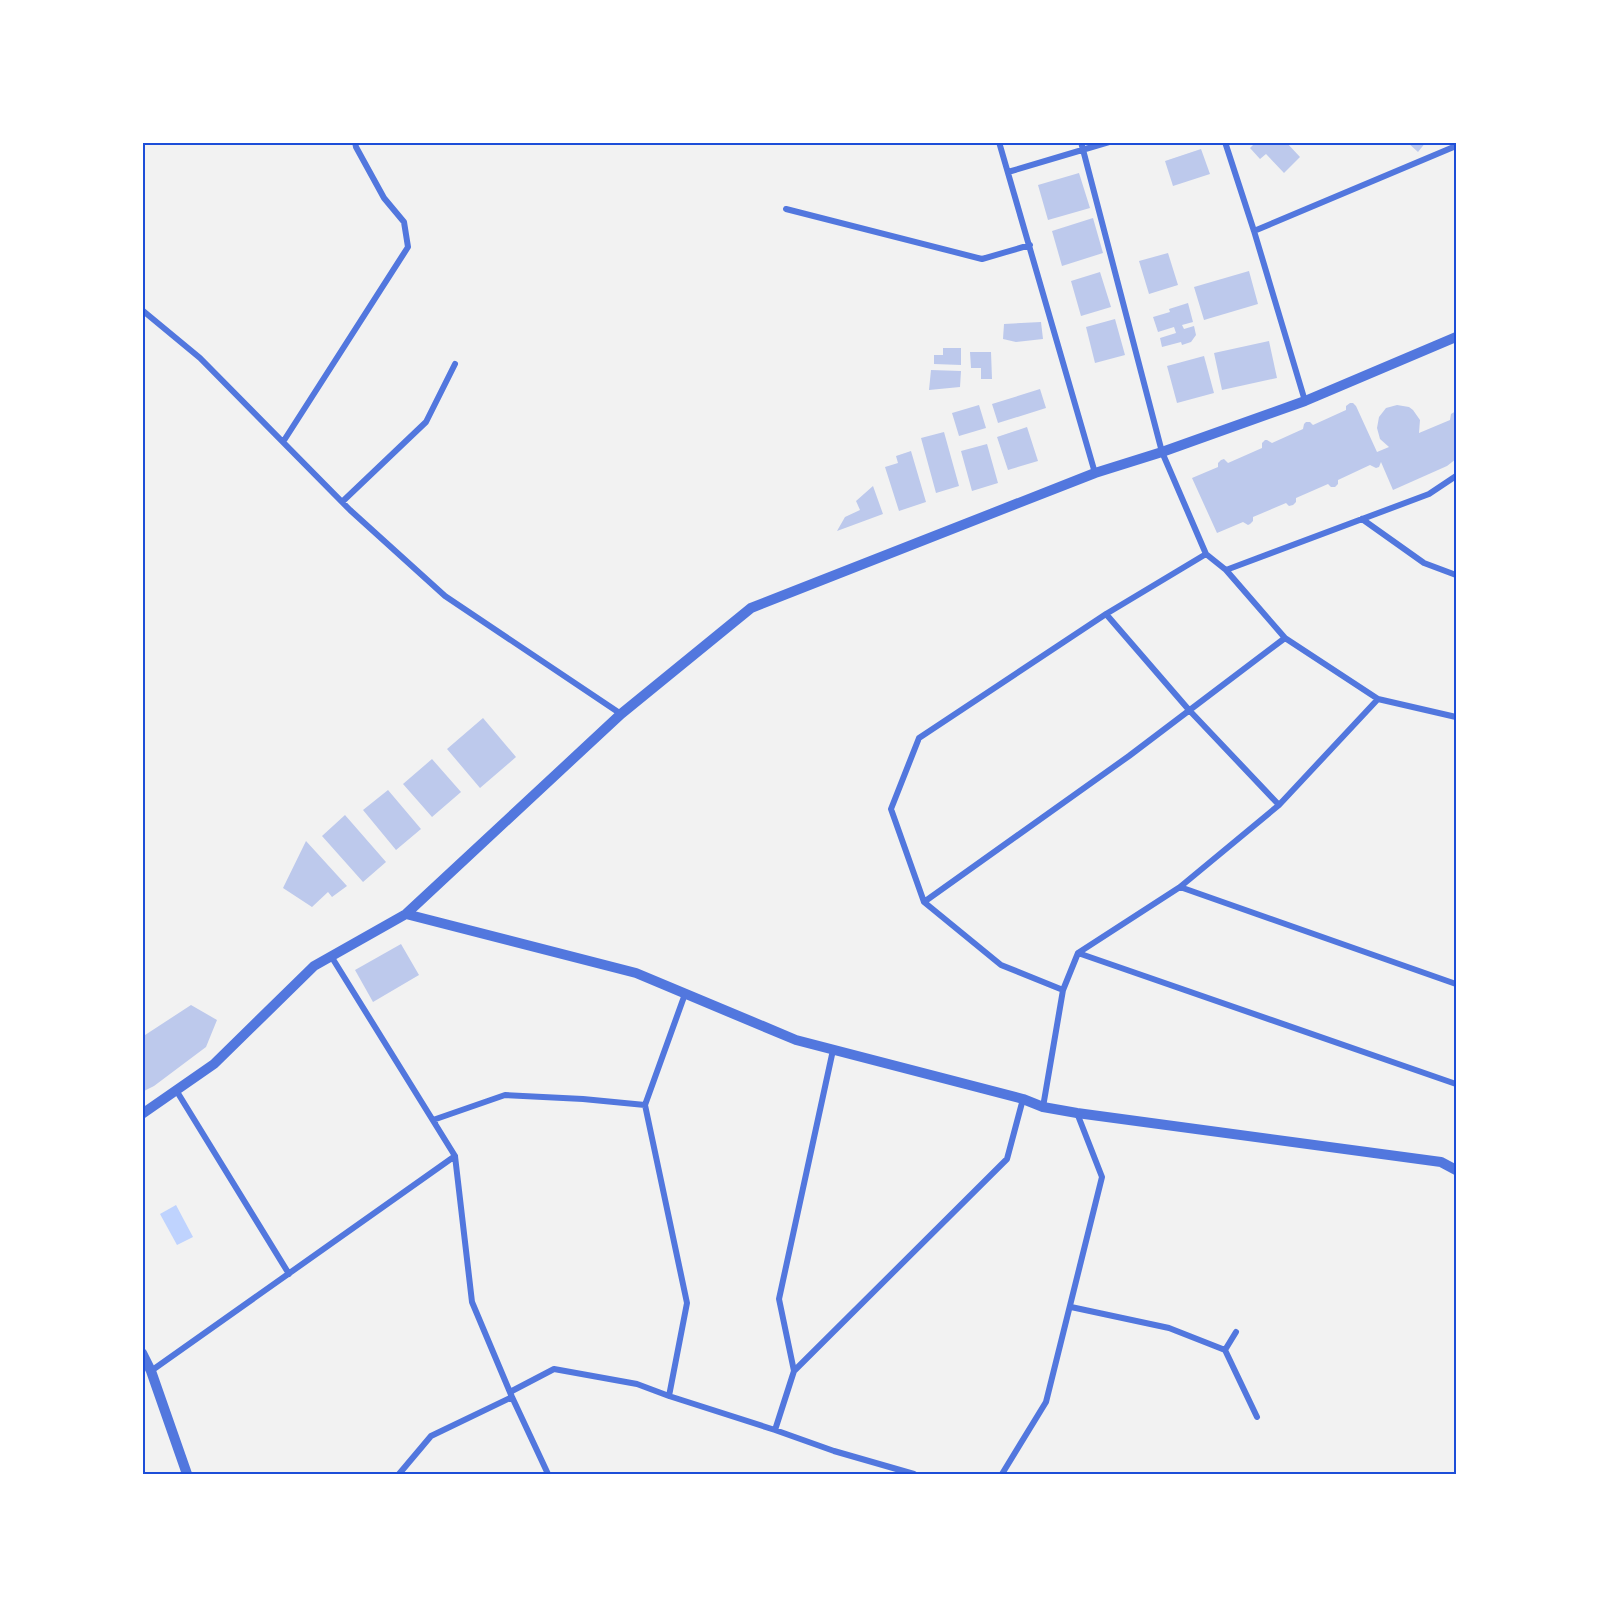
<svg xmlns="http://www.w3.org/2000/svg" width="1599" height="1617" font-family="Raleway,sans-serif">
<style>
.water{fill:#bfd3fe}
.building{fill:#bdc9ec}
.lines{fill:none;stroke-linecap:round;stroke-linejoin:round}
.minor{stroke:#5277de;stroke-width:6}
.tertiary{stroke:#5277de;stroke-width:10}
.neatline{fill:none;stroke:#1d4ed8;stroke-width:2}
</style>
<rect width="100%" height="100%" fill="#f2f2f2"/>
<path class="water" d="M176,1205l17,32 -16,8 -17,-31z"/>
<path class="building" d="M1256,142h30l14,15 -16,16 -18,-19 -6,5 -10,-11z
M1407,142h19l-8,10z
M1201,149l9,25 -37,12 -8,-25z
M1079,173l11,35 -42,12 -10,-35z
M1093,218l10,35 -41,13 -10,-35z
M1168,253l10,32 -29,9 -10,-33z
M1249,271l9,33 -54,16 -10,-33z
M1100,272l11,35 -30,9 -10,-35z
M1188,303l5,19 -11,3 2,4 10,-3 2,9 -5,7 -9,3 -1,-3 -19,5 -2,-9 16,-5 -2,-6 -16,5 -5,-15 17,-5 -1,-3z
M1115,319l10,36 -30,8 -9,-36z
M1041,322l2,17 -27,3 -13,-3 1,-15z
M1269,341l8,37 -55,12 -8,-37z
M943,348h18v17l-27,-1v-9h9z
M970,352h21l1,27h-11v-11h-10z
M1204,356l10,37 -37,10 -10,-37z
M931,370l30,1 -1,16 -31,3z
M1040,389l6,19 -48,15 -6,-19z
M1350,403h3l3,3 21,46 12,-5 -9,-8 -3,-11 2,-11 7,-9 11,-3 12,2 4,3 7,10 -1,13 31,-13 1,-6 5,-3v48l-9,7 -54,24 -12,-28 -2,5 -3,1 -6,-3 -32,15v4l-3,3h-4l-3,-3 -32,14v4l-3,3 -4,1 -3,-3 -33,14v4l-3,3 -2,1 -5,-3 -26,11 -25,-55 26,-11v-4l3,-3 3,-1 4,4 34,-15v-5l3,-3h2l5,3 31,-14 1,-5 2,-2h4l3,3 33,-15v-4z
M979,405l7,23 -27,8 -7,-23z
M1027,427l11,34 -30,9 -11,-33z
M944,432l15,54 -23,7 -15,-55z
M987,444l11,39 -26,8 -11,-40z
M911,451l15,51 -27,9 -14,-44 13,-4 -2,-7z
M873,486l10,28 -46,17 8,-14 15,-7 -4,-9z
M483,718l33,39 -36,31 -33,-39z
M432,759l29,33 -29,25 -29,-33z
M388,790l33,39 -25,21 -33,-40z
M345,815l41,47 -23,20 -41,-46z
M306,841l41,45 -15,11 -4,-5 -16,15 -29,-19z
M401,944l18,31 -46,27 -18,-32z
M191,1005l26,15 -11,27 -52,39 -12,6v-55z"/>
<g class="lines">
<path class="minor" d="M999,142l96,331
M1081,142l81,310 44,102 20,16 59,68 93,61 78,18
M1225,142l29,89 51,170
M1008,172l101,-30
M786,209l196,50 48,-14
M1254,231l202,-85
M142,310l58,48 150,152 95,86 176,118
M283,442l125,-195 -4,-25 -20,-24 -28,-51 -1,-5
M342,502l84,-80 29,-58
M1362,519l62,44 32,12
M1226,570l203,-76 27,-18
M1106,614l83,96 90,95
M1180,887l276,97
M924,902l205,-146 156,-118
M1078,953l378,131
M331,956l124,200 17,146 40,95 36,77
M1063,990l-62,-25 -77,-63 -33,-93 28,-71 187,-124 100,-60
M176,1090l113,184
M1043,1107l20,-117 15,-37 102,-66 99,-82 99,-106
M435,1122l-2,-2 72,-25 78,4 62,6
M1071,1307l98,21 56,22 32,67
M1225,1350l11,-18
M151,1371l304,-215
M794,1371l213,-212 16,-60
M510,1392l44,-23 83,15 32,12 106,34 59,21 80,23
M669,1396l18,-93 -42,-198 40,-111
M775,1430l19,-59 -15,-72 54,-249
M399,1474l32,-38 81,-39
M1002,1474l44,-72 56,-225 -25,-64"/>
<path class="tertiary" d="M406,914l230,59 160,67 227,59 20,8 34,6 364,49 15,8
M142,1114l72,-50 100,-98 92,-52 215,-200 130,-106 344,-135 67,-21 143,-51 151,-64
M142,1353l9,18 36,103"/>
</g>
<rect width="1599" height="1617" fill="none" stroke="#ffffff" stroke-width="288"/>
<rect x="144" y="144" width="1311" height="1329" class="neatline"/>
</svg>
